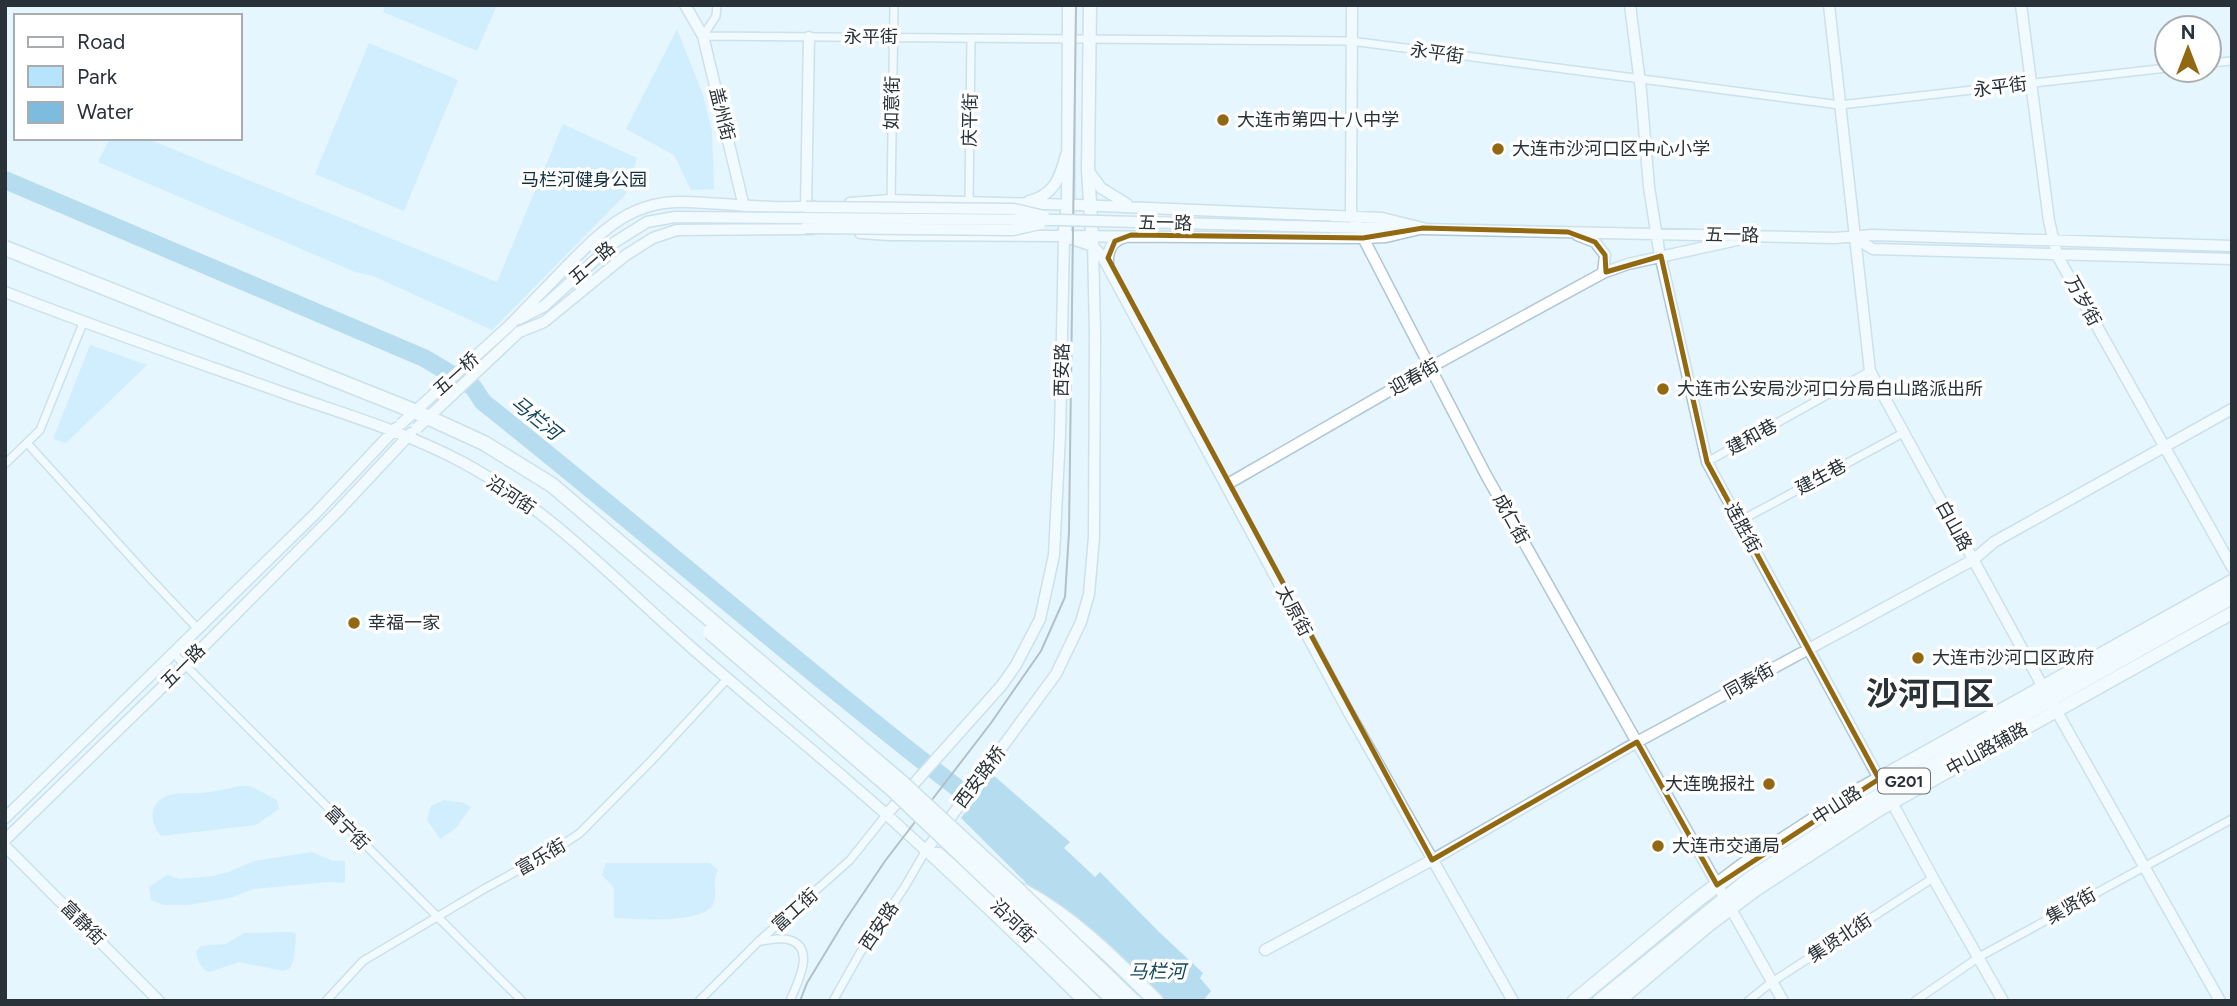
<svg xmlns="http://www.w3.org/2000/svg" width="2237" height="1006" font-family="Figtree,'Noto Sans SC',sans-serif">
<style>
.green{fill:#b7e4fd}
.water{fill:#7dbcde}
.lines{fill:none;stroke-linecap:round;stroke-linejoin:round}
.river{stroke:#7dbcde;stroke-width:18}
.street-casing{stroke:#aec7d5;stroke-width:10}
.secondary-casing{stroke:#aec7d5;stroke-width:13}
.primary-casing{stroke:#aec7d5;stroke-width:15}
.highway-casing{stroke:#aec7d5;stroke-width:17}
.street{stroke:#fff;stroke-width:7}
.secondary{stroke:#fff;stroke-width:10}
.primary{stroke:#fff;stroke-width:12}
.highway{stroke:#fff;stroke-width:14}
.tram{stroke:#748087;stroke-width:2}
.secondary-bridge-casing{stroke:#aec7d5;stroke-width:13;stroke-linecap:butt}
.highway-bridge-casing{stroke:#aec7d5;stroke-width:17;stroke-linecap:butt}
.secondary-bridge{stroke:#fff;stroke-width:10}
.highway-bridge{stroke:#fff;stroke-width:14}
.marked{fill:none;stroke:#926811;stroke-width:5;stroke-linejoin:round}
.poi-dot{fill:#926811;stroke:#fff;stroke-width:2.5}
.labels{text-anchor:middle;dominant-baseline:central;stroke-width:7;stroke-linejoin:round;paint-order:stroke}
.shield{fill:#fff;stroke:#687074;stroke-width:2}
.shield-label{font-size:16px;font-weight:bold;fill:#283238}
.street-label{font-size:18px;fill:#283238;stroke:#fff}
.poi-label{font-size:18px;fill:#283238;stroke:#fff;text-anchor:start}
.park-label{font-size:18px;fill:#122f3e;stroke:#fff}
.water-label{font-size:19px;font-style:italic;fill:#12455d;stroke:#fff}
.town-label{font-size:32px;font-weight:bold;fill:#283238;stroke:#fff}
</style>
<rect width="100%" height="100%" fill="#e6f5fe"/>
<path class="green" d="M386,5h111l-20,46 -94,-39z
M677,29l26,66 9,36 2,58 -23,1 -17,-35 -48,-26z
M369,43l89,37 -54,131 -89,-37z
M563,124l74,34 -11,36 -134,136 -119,-54 -18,-4 -257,-110 12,-24h36l351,144z
M90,345l57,20 -81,78 -13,-4z
M239,786h11l27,14 2,9 -23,16 -95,11c-10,-11 -13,-30 2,-38 10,-7 26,-4 38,-5 13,-1 25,-4 38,-7z
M444,800l20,3 7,4 -16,22 -15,10 -13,-19 4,-14z
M312,852l21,9h12v22l-17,-1 -75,7 -23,9 -42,7h-24l-13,-5 -2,-13 18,-12 13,4 34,-3 14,-4 26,-11z
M606,863h104l8,7c-7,13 0,20 -4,32 -6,23 -81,17 -100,16v-30l-12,-13z
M292,932l4,2c-1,12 0,26 -7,35l-6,2 -44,-9 -30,10c-9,-4 -11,-11 -13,-21l5,-5 25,-2 18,-11z"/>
<path class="water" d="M993,775l77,67 -6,6 31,29 5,-5 59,60 44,41 -3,5 11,13 -8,10h-58l-184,-183z"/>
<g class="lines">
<path class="river" d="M5,180l419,178 49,29 10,15c165,131 323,270 490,398"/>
<g class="street-casing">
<path id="street" d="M703,36l648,5 489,64 327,-37
M703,36l13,-20 1,-11
M2209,63l23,-2
M891,200l3,-195
M969,202l2,-164
M27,443l119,131 52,55
M1707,462l163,-91
M5,464l35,-34 43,-107
M1740,521l163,-88
M173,653l349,348
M761,941c9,-1 21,-4 29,-1 27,9 6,45 0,61
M326,1001l37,-40 121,-72 69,-38 27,-18 73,-74 75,-81
M699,1001l60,-60 91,-81 36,-45
M833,1001l27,-48 44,-65 21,-36
M1748,1001l24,-19 161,-104
M1915,1001l64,-44 253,-138"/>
</g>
<g class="secondary-casing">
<path id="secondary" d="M685,5l18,31 42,175
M1352,5l-1,206 7,17 128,247 297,526
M1630,5l11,86 8,96 10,63 48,212 226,416 70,123
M1829,5l41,366 173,316 177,314
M2021,5l28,216 8,34 175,312
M1088,170l13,18 26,16
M1029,201c25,-6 31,-23 37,-46
M850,203l41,-3 187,5 304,13 41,10
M806,207l3,-170
M1330,227l504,11 39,-3 359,11
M860,233l30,2 473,3 23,-1 34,-8
M1577,235l18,7 10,13 -2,18
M1855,238l18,11 359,10
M1072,239l21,7 9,10 246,455 165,290
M1108,264c-1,-14 4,-24 18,-27
M5,292c92,36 186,68 279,101 60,21 122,39 178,69 88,47 156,121 230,186 64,56 131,110 195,167 67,61 132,122 196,186
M519,319l25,-13
M511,324c18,-19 37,-38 56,-58 35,-35 64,-66 117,-64 43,1 86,8 129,4
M519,332l25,-10 82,-67 27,-17 24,-8 135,-1
M1226,485l203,-117 174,-95 25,-9 109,-24
M886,815l116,-130 14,-20 24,-46 14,-64 6,-120 4,-198
M5,818l311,-305 80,-85
M5,840l180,-175 154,-155 72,-77
M5,846l154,155
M925,852l131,-178 25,-52 8,-28 5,-57 1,-202 -2,-92
M925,852l14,1 63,56 93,92
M1265,950l167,-90 205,-118 336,-182 21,-18 238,-133"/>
</g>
<g class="primary-casing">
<path id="primary" d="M1090,5l-2,165 4,65
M1064,237l4,-32 1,-200
M1619,1001l90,-76 48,-36 120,-78 355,-198"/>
</g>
<g class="highway-casing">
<path id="highway" d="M1023,891c52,28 92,69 133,110
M1575,1001l122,-101 44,-33 121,-78 370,-207
M1600,1001l150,-122 120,-78 362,-204"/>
</g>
<use href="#street" class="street"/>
<use href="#secondary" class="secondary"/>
<use href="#primary" class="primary"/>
<use href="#highway" class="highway"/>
<path class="tram" d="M800,1001l7,-18 37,-61 41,-61 106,-138 50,-72 24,-54 4,-65 7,-527"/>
<g class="secondary-bridge-casing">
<path id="secondary-bridge" d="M806,207l208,2 30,7
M805,228l208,2 27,-6
M544,306l71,-64 32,-20 28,-5 385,3 270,7
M401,424l110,-100
M417,428l102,-96"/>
</g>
<g class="highway-bridge-casing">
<path id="highway-bridge" d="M5,248l409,163 70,32 68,42 348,296 115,106 118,114
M710,632l182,157 223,212"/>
</g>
<use href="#secondary-bridge" class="secondary-bridge"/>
<use href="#highway-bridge" class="highway-bridge"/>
</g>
<path d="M0 0H2237V1006H0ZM1423,228l145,4 27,10 10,13 1,17 55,-16 46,206 172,317 -162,106 -80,-143 -205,118 -324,-602 7,-17 16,-6 232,3z" fill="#e6f5fe" fill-opacity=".55" fill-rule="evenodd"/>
<path class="marked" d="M1423,228l145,4 27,10 10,13 1,17 55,-16 46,206 172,317 -162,106 -80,-143 -205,118 -324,-602 7,-17 16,-6 232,3z"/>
<g class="poi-dot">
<circle cx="1223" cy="120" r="7"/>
<circle cx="1498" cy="149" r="7"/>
<circle cx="1663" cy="389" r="7"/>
<circle cx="354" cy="623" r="7"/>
<circle cx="1918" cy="658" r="7"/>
<circle cx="1769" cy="784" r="7"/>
<circle cx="1658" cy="846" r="7"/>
</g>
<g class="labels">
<rect class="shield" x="1878" y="768.5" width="52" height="25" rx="5"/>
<g class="shield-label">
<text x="1904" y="781">G201</text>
</g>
<g class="street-label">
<text x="871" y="37">永平街</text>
<text transform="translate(1437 53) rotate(8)">永平街</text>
<text transform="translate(2000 87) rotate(-7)">永平街</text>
<text transform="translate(892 103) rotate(-89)">如意街</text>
<text transform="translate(722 114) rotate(76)">盖州街</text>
<text transform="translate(970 120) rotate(-89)">庆平街</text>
<text transform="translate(1165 223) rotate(1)">五一路</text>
<text transform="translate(1732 235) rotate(1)">五一路</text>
<text transform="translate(592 263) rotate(-41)">五一路</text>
<text transform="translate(2083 301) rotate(61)">万岁街</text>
<text transform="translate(1062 370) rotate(-89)">西安路</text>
<text transform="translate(456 374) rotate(-42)">五一桥</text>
<text transform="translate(1414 377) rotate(-30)">迎春街</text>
<text transform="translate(1752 437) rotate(-29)">建和巷</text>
<text transform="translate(1821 477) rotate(-28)">建生巷</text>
<text transform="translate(511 495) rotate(34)">沿河街</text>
<text transform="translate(1511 519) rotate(61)">成仁街</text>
<text transform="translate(1954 526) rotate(61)">白山路</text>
<text transform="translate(1743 528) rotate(61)">连胜街</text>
<text transform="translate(1294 611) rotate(62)">太原街</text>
<text transform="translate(183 666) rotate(-45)">五一路</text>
<text transform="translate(1749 681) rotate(-29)">同泰街</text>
<text transform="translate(1987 749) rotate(-29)">中山路辅路</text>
<text transform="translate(980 777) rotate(-53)">西安路桥</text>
<text transform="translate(1837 805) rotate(-33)">中山路</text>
<text transform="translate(347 828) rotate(45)">富宁街</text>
<text transform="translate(541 857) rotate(-30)">富乐街</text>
<text transform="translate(2071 906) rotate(-29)">集贤街</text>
<text transform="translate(795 910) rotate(-42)">富工街</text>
<text transform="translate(1013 921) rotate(44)">沿河街</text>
<text transform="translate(83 923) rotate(45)">富静街</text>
<text transform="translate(879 926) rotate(-56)">西安路</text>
<text transform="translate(1840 938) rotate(-33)">集贤北街</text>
</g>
<g class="poi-label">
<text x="1237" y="120">大连市第四十八中学</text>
<text x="1512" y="149">大连市沙河口区中心小学</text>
<text x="1677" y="389">大连市公安局沙河口分局白山路派出所</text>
<text x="368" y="623">幸福一家</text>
<text x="1932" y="658">大连市沙河口区政府</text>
<text x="1755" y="784" text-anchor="end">大连晚报社</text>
<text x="1672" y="846">大连市交通局</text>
</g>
<g class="park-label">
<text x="584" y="180">马栏河健身公园</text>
</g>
<g class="water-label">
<text transform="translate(536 418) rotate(39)">马栏河</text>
<text x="1157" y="971">马栏河</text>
</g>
<g class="town-label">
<text x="1930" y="694">沙河口区</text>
</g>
</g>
<rect width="2237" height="1006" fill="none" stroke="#283238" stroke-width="14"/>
<rect x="14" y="14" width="228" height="126" fill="#ffffff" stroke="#a9adaf" stroke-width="2"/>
<rect x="28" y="37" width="35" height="10" fill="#ffffff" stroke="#a9adaf" stroke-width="2"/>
<text x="77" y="49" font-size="21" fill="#283238">Road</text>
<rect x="28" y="66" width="35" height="21" fill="#b7e4fd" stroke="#a9adaf" stroke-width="2"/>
<text x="77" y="84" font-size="21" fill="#283238">Park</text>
<rect x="28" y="102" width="35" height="21" fill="#7dbcde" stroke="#a9adaf" stroke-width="2"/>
<text x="77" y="119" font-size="21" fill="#283238">Water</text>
<g transform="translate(2188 49)"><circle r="33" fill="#ffffff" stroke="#a9adaf" stroke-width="2"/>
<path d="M0-5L12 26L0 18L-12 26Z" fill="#926811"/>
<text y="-10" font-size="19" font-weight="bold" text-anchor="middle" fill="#283238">N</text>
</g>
</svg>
